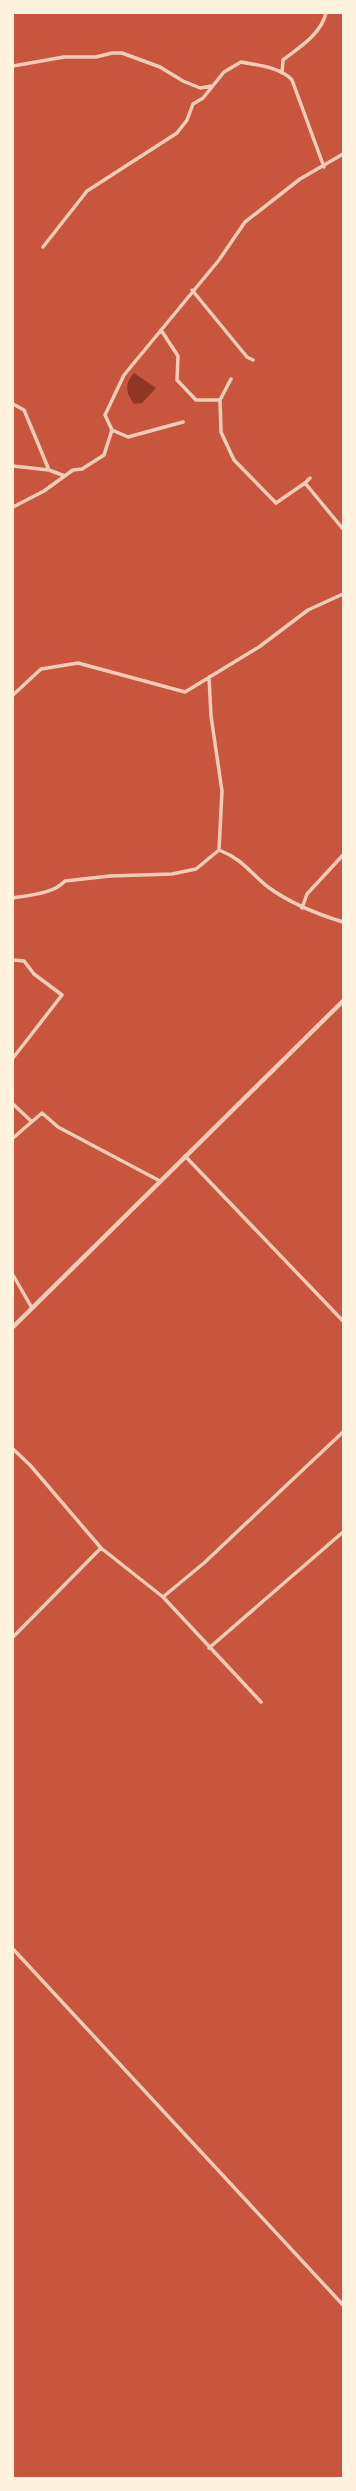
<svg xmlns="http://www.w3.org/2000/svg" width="356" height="2491" font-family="'Public Sans',sans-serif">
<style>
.water{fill:#8f3625}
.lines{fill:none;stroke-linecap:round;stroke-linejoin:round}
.minor{stroke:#f1ccb7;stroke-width:3.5}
.tertiary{stroke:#f1ccb7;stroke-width:4.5}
</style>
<rect width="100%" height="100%" fill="#c8553d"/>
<path class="water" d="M134,373l22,15 -14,15 -8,1c-8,-11 -10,-20 0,-31z"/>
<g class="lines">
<path class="minor" d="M13,66l51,-9h32l16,-4h10l38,14 23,14 17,7 12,-2
M282,73l1,-13c17,-13 38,-26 43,-47
M43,247l44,-56 90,-58 10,-13 6,-16 10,-6 21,-26 17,-10c15,3 40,5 51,18l32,87
M192,290l55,67 6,3
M161,330l17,26 -1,24 19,20h24
M231,379l-11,21 1,32 13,28 42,43 29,-20
M13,404l11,6 25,60
M112,430l-7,-15 19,-40 95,-115 26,-38 55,-43 43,-25
M13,466l36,4 16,6
M310,478l-5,5 38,46
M13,507l31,-16 29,-21 9,-1 22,-14 8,-25 16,7 55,-15
M13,695l28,-26 37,-6 107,29 74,-45 49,-37 35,-16
M219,850c25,10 30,22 49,37 23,17 49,27 75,35
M13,898c17,-3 40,-4 52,-17l45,-5 62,-2 24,-5 23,-19 3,-59 -11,-75 -2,-39
M302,908l5,-14 36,-39
M13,960l11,1 10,13 28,21 -49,63
M13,1104l18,17
M13,1138l29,-25 16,14 102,54
M185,1156l158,165
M13,1275l19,33
M13,1449l17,16 71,83 62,49 98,105
M163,1597l41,-34 139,-131
M13,1637l88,-89
M209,1648l134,-116
M13,1949l330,356"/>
<path class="tertiary" d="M13,1327l330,-326"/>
</g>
<rect width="356" height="2491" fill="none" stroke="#fff3e0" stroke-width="28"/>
</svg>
